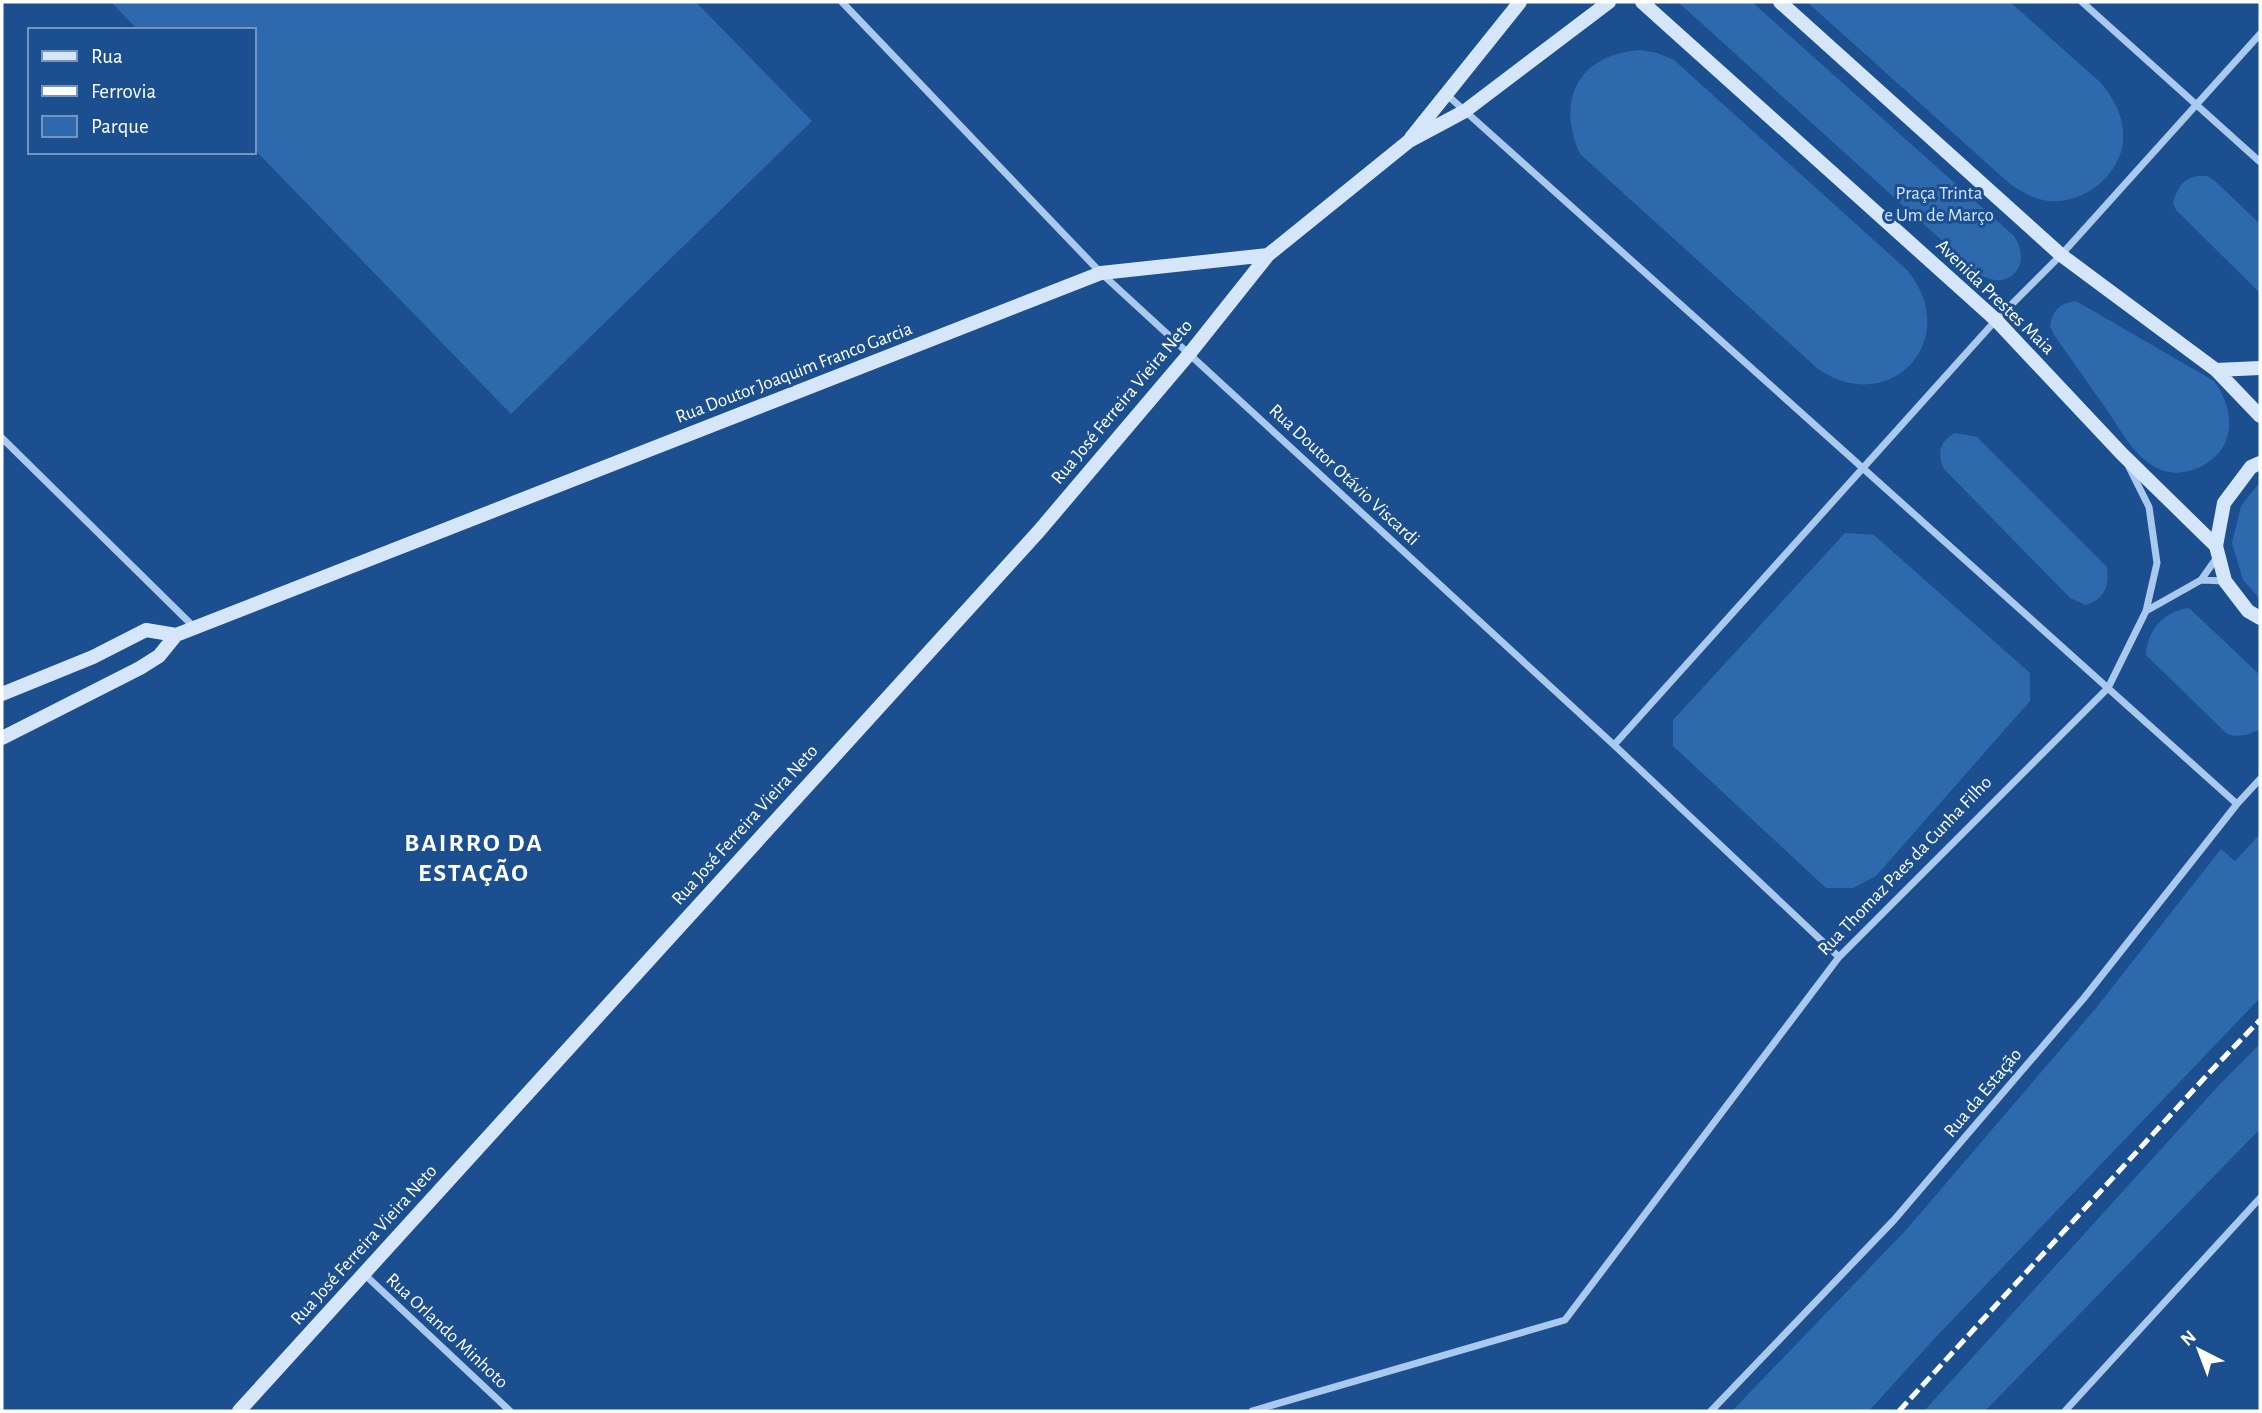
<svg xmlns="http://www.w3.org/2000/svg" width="2262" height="1413" font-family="'Alegreya Sans',sans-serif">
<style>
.green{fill:#2e69ad}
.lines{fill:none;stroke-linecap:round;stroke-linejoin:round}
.street{stroke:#a9c9ee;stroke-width:7}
.secondary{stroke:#d6e6fa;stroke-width:14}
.rail{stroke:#fff;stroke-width:5;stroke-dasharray:12 5;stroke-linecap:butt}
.labels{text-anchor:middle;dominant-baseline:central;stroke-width:6;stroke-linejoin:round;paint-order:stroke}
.park-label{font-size:19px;fill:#cfe3fa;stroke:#1b4f8f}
.street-label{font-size:19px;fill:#fff;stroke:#1b4f8f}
.district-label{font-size:26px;font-weight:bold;letter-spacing:2px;fill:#fff;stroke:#1b4f8f}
</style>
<rect width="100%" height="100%" fill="#1b4f8f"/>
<path class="green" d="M111,2h585l116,119 -301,293 -257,-265v-119h-116z
M1678,2h74l262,234c19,28 -4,56 -34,39z
M1807,2h203l91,81c15,18 26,40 21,65 -8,35 -48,61 -83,51 -11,-3 -20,-9 -29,-15z
M1640,50l17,3 17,7 233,210c57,68 -16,149 -89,99l-238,-215c-25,-54 -1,-100 60,-104z
M2197,176h10l8,5 45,43v69l-84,-83 -3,-7c5,-15 8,-23 24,-27z
M2076,301l138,80c12,16 20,40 12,60 -10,24 -43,39 -67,28 -24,-11 -38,-38 -52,-59 -18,-25 -35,-50 -53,-75l-4,-9c3,-16 10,-23 26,-25z
M1955,433l22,4 130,130c3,19 -2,31 -21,38l-16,-7 -126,-129c-7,-16 -5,-27 11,-36z
M2260,482v117l-17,-19 -11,-37 9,-37z
M1845,533l29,2 156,138v28l-154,175 -23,12h-27l-153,-142v-26z
M2189,608l71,67v54c-12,6 -20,9 -33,5l-81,-79c1,-25 18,-44 43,-47z
M2260,834v164l-325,340 -66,73h-137l174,-181 190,-222 125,-159 14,12z
M2260,1044v85l-275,282h-61l296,-327z"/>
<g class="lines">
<path class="street" d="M842,2l259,271 513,472 225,212
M2082,2l178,160
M1446,94l791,710
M2,438l193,190
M2129,467l20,40 8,56 -11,48
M2201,580l24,1
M1614,745l382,-425 65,-65 199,-221
M363,1273l147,138
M1252,1411l313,-91 274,-363 269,-269 38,-77 55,-31 17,-24
M1711,1411l183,-191 190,-222 153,-194 23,-25
M2065,1411l195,-213"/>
<path class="secondary" d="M1642,2l354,318 126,134 94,92
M1780,2l281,253 155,115 44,46
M1411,138l109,-136
M2216,370l44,-2
M2260,463l-9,4 -27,36 -8,43 9,35 23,30 12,7
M2,694l91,-37 53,-27 30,5
M2,738l138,-70 19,-12 17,-21 925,-362 167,-18 141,-114 56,-30 144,-109
M239,1411l800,-880 151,-178 78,-98"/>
<path class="rail" d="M1899,1411l310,-338 51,-53"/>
</g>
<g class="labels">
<g class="park-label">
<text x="1939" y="193">Praça Trinta<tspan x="1939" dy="22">e Um de Março</tspan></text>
</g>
<g class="street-label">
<text transform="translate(1995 297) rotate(44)">Avenida Prestes Maia</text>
<text transform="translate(794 373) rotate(-21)">Rua Doutor Joaquim Franco Garcia</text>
<text transform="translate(1122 402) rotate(-50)">Rua José Ferreira Vieira Neto</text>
<text transform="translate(1344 475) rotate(43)">Rua Doutor Otávio Viscardi</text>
<text transform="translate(745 825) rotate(-48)">Rua José Ferreira Vieira Neto</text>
<text transform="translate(1905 866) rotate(-46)">Rua Thomaz Paes da Cunha Filho</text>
<text transform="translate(1983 1093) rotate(-50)">Rua da Estação</text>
<text transform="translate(364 1245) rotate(-48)">Rua José Ferreira Vieira Neto</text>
<text transform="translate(447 1331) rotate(43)">Rua Orlando Minhoto</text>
</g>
<g class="district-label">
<text x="474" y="843">BAIRRO DA<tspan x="474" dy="30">ESTAÇÃO</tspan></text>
</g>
</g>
<rect width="2262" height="1413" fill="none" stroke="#ffffff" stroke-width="7"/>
<rect x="28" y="28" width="228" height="126" fill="#1b4f8f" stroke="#7695bc" stroke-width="2"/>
<rect x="42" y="51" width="35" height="10" fill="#d6e6fa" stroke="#7695bc" stroke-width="2"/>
<text x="91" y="63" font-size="21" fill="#ffffff">Rua</text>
<rect x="42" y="86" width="35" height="10" fill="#ffffff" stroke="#7695bc" stroke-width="2"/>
<text x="91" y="98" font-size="21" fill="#ffffff">Ferrovia</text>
<rect x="42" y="116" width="35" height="21" fill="#2e69ad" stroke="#7695bc" stroke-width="2"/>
<text x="91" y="133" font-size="21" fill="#ffffff">Parque</text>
<g transform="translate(2199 1350) rotate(318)" stroke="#1b4f8f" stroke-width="5" paint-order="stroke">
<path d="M0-5L12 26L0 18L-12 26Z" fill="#ffffff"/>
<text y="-10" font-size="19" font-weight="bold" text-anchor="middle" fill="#ffffff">N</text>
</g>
</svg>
